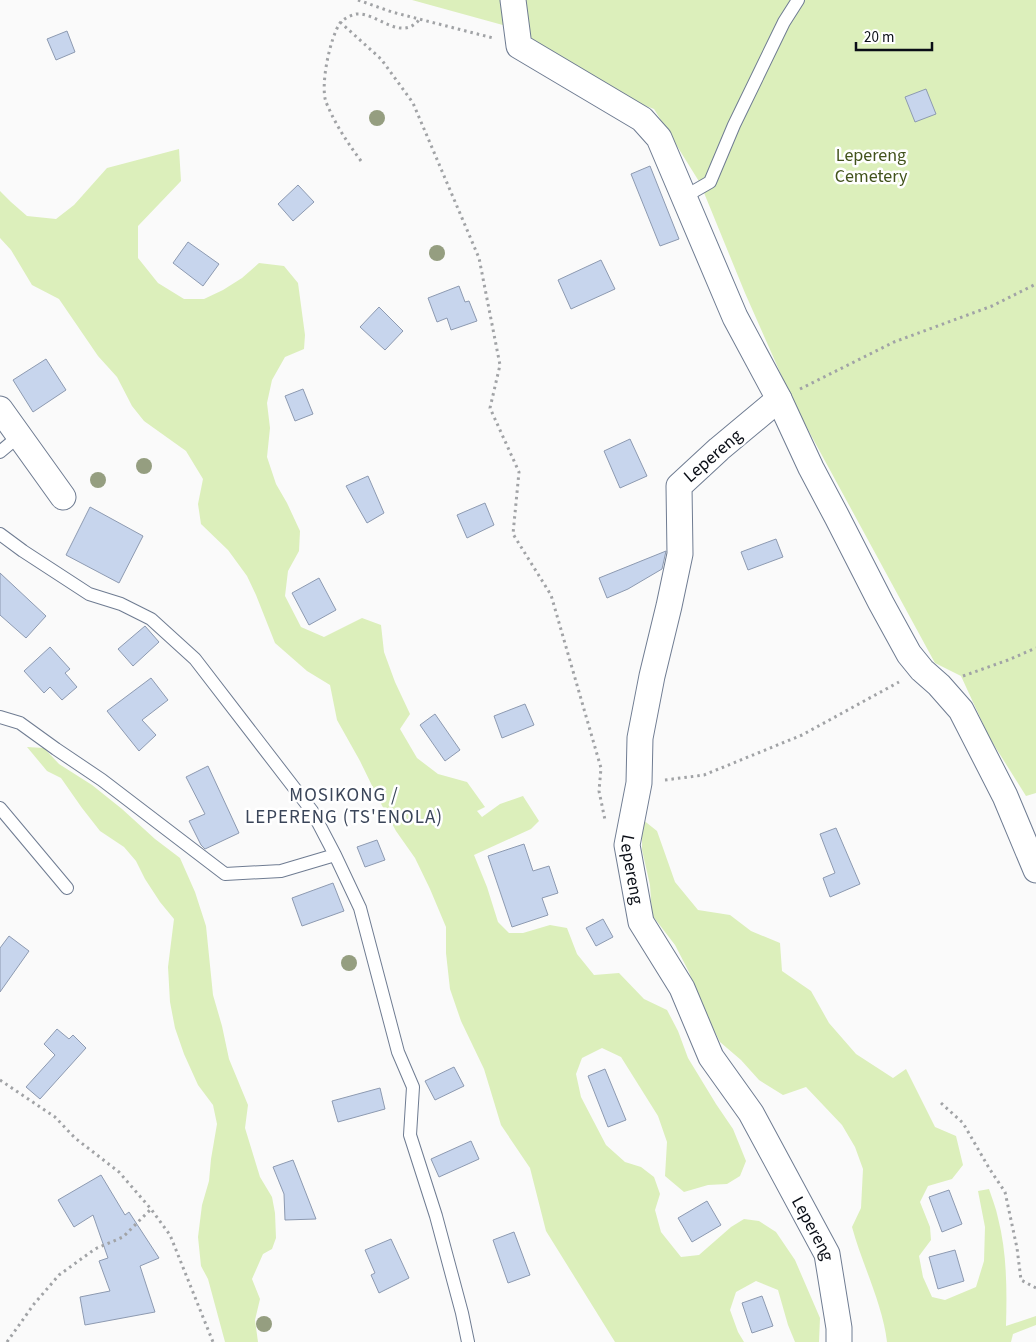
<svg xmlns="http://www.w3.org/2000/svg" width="1036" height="1342" font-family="'Source Sans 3',sans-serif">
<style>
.green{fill:#dcefbb}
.building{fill:#c7d5ed;stroke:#8d9ab1}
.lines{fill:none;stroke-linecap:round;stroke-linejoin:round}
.service-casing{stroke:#6f7c92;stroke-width:14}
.minor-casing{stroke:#6f7c92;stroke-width:27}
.path{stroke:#a1a3a6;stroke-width:3;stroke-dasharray:2.5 4;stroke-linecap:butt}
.service{stroke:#fff;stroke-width:12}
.minor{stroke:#fff;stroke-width:25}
.tree{fill:#959e80}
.labels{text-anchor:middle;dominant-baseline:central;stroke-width:5;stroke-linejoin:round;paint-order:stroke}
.park-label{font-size:18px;fill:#42531c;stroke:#fff}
.street-label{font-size:18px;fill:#0a0e16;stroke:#fff}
.neighbourhood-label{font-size:19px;letter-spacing:1px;fill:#3a4559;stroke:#fff}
</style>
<rect width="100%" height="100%" fill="#fafafa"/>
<path class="green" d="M412,0h624v793l-10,3 -37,-59 -28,-61 -26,-13 -141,-259 -49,-111 -45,-110 -46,-74 -27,-10 -54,-27 -52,-42z
M179,149l2,32 -43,45v32l20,25 26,16h20l19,-9 19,-12 17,-15 25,3 14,17 7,52 -1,14 -19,8 -13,23 -5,23 3,25 -3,29 9,27 11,19 13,28 -1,20 -11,20 -3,25 16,31 23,10 38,-19 19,7 3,27 11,30 15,32 -10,15 17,29 21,16 29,8 18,25 -8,4 5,6 18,-13 23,-8 16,25 -8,8 -57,26 13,32 11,35 11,11h14l27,-8 17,3 10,26 17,21 25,-2 25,26 23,11 11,21 10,27 28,46 17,25 13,32 -6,15 -13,8 -19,1 -24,7 -19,-16 2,-34 -9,-26 -37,-59 -19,-9 -20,10 -6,16 5,23 25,48 19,17 16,5 13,10 6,17 -5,16 6,22 20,25 18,-2 32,-28 13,-8 15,2 17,11 19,28 25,58 -1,24h-24l-7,-17 -10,-35 -22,-9 -20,11 -6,18 8,22 6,10h-129l-69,-111 -16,-63 -29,-43 -17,-56 -23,-48 -11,-32 -4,-36v-26l-16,-38 -15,-31 -19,-27 -17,-31 -19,-39 -23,-41 -7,-35 -23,-14 -32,-28 -19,-48 -9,-19 -19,-26 -27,-26 -3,-20 5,-25 -17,-28 -42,-30 -12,-15 -15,-29 -19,-21 -39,-57 -27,-14 -21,-35 -11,-12v-47l11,11 16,14 29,3 18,-14 33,-37z
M27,747l17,1 15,16 33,21 30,24 33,30 25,19 15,34 11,34 7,69 9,31 7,33 19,46 -3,23 15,49 12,20 3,16 1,25 -4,11 -9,5 -11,25 8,20 -5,21 3,22h-33l-17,-63 -7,-13 -3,-29 4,-32 7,-24 2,-22 6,-35 -4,-19 -15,-20 -14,-31 -9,-26 -5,-26 -2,-35 6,-48 -14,-17 -15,-23 -9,-18 -12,-14 -24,-16 -18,-23 -21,-30 -14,-7z
M642,819l15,12 18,51 23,28 32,5 21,16 29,12 2,28 29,20 18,32 27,31 37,24 13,-9 29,58 21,9 7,29 -11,14 -24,7 -8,16 10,25 1,13 -12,16 4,21 9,20 13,3 31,-13 8,-26 1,-34 -7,-36 11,-2c3,9 7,19 9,29 9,35 9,72 8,108l30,-10v9l-23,9 -2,8h-124c-4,-37 -25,-78 -35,-115l9,-19 2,-39 -8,-22 -13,-22 -36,-38 -23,8 -24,-15 -18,-20 -21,-18 -21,-42 -10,-28 -14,-27 -23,-30 -2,-30 -8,-35z"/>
<path class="building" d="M67,31l8,21 -19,8 -9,-21z
M926,89l10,25 -21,8 -10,-25z
M650,166l29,73 -19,7 -29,-72z
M298,185l16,17 -21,19 -15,-17z
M188,242l31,22 -16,22 -30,-23z
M601,260l14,29 -44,20 -13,-29z
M459,286l6,16 4,-1 8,20 -26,9 -4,-12 -10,4 -9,-24z
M379,307l24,24 -18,19 -25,-23z
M46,359l20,31 -33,22 -20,-32z
M303,389l10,25 -18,7 -10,-25z
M630,439l17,37 -27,12 -16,-37z
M368,476l16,37 -17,10 -21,-37z
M485,503l9,22 -27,13 -10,-23z
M90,507l53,29 -24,47 -53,-28z
M776,539l7,18 -35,13 -7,-18z
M666,551l-4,18 -34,20 -21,9 -8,-20z
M0,573l46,43 -20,22 -26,-23z
M319,578l17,32 -27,15 -17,-32z
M145,626l14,16 -26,24 -15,-17z
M50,647l20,22 -5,4 12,14 -15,13 -12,-13 -6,6 -20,-22z
M151,678l17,22 -26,20 14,15 -17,16 -32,-40z
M525,704l9,21 -32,13 -8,-22z
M435,714l25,36 -15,11 -25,-36z
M208,766l31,67 -34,16 -4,-4 -12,-24 16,-7 -19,-37z
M836,828l24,56 -30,13 -7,-19 12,-5 -15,-39z
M377,840l8,20 -20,7 -8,-20z
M524,844l9,27 16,-5 9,27 -16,5 6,17 -36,12 -24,-71z
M333,883l11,28 -42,15 -10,-28z
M603,919l10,18 -17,9 -10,-18z
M9,936l20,15 -29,41v-44z
M57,1029l12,10 4,-4 13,13 -46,51 -14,-12 29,-32 -11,-11z
M454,1067l10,19 -29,14 -10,-19z
M605,1069l21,51 -18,7 -20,-51z
M380,1088l5,21 -47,13 -6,-21z
M471,1141l8,18 -40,18 -8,-18z
M293,1160l23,59 -31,1 -1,-26 -11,-27z
M101,1175l24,40 4,-3 30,46 -19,8 15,46 -70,13 -5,-28 30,-6 -11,-30 9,-3 -15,-43 -19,12 -16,-27z
M949,1190l13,34 -20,8 -13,-35z
M707,1201l14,24 -29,17 -14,-24z
M514,1232l16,43 -22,8 -15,-43z
M391,1239l18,39 -30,15 -8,-18 4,-2 -10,-23z
M955,1250l9,31 -26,8 -9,-32z
M762,1296l11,30 -21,7 -10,-30z"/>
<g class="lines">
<g class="service-casing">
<path id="service" d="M684,197l26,-15 24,-57 50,-103 14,-22
M0,452l19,-16
M0,534l23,17 66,43 32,10 30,15 44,40 117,152 23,44 25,53 38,144 15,35 -3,48 26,81 26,97 6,29
M0,717l20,6 36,26 46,31 123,94 56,-3 54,-16
M0,808l67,80"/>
</g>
<g class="minor-casing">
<g id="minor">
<path d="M513,0l6,46 123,73 17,19 76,179 44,82 32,69 26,49 44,86 28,51 13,16 17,15 22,25 44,86 31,74"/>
<path id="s1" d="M779,399l-60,50 -40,37 1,68 -11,52 -17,70 -12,62 -1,45 -12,62 14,77 41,66 29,69 40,56 76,141 12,74v14"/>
<path d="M0,409l63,88"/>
</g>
</g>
<path class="path" d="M358,0l34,12 101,26
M340,22l41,37 32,44 66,155 21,107 -10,43 29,64 -6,62 38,61 50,173 -2,23 6,29
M361,161c-14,-19 -26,-37 -35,-59 -6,-17 4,-64 14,-79 3,-4 11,-8 16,-9 22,-2 44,29 64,5
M800,389l94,-47 98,-36 44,-22
M963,676l45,-16 28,-12
M665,780l39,-5 98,-40 97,-53
M0,1080l55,37 20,21 44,34 32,37 19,26 43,107
M941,1103l22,20 26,45 16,24 12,56 4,32 15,8
M7,1342l27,-38 25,-29 36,-26 28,-12 28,-28"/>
<use href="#service" class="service"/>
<use href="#minor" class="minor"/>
</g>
<g class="tree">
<circle cx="377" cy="118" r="8"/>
<circle cx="437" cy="253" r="8"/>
<circle cx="144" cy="466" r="8"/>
<circle cx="98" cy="480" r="8"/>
<circle cx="349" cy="963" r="8"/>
<circle cx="264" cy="1324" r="8"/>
</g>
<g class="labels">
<g class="park-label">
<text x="871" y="155">Lepereng<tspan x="871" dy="21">Cemetery</tspan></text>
</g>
<g class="street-label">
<text transform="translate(713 456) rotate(-41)">Lepereng</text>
<text stroke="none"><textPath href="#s1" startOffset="522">Lepereng</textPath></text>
<text stroke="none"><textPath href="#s1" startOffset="928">Lepereng</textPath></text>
</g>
<g class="neighbourhood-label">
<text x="344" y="795">MOSIKONG /<tspan x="344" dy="22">LEPERENG (TS'ENOLA)</tspan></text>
</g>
</g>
<path d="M856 42v8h76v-8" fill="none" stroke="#0a0e16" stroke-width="2.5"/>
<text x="864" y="42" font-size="15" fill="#0a0e16" stroke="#ffffff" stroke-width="4" paint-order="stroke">20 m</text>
</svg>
